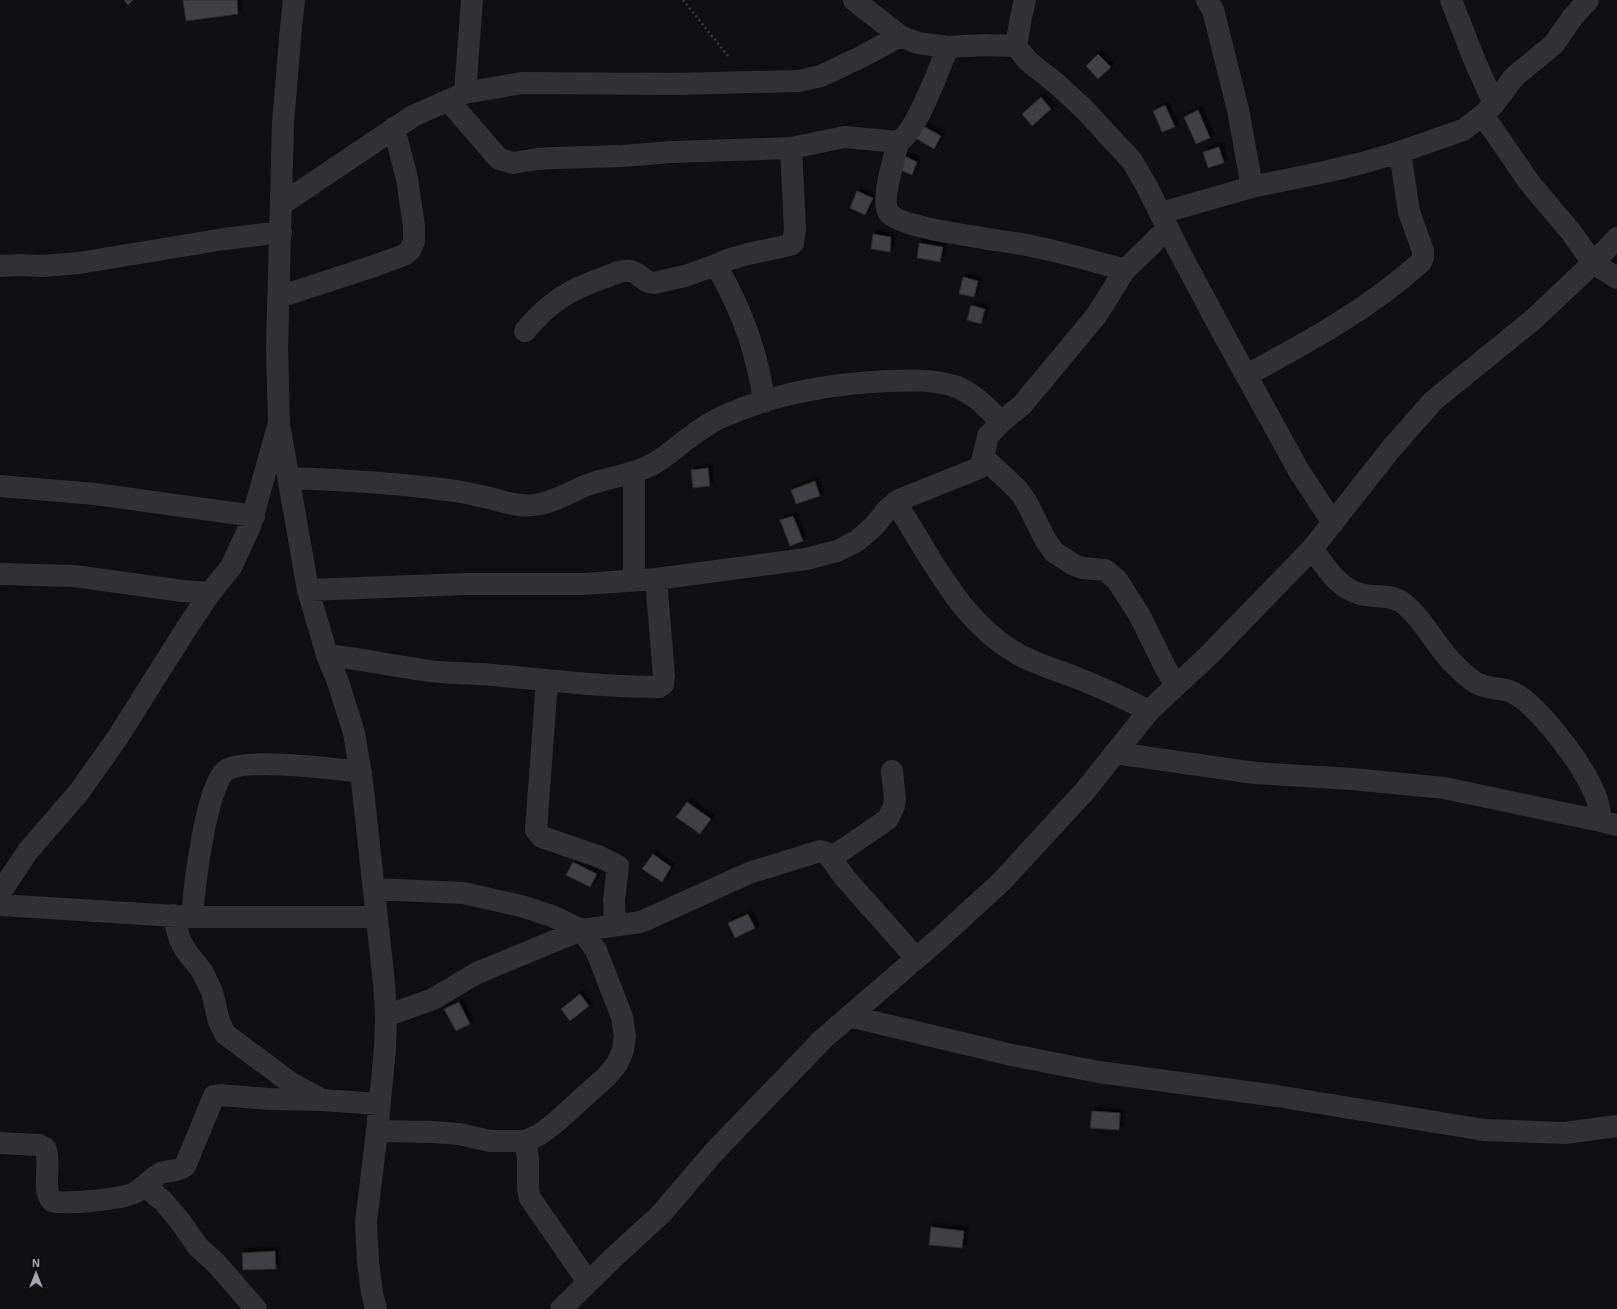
<svg xmlns="http://www.w3.org/2000/svg" width="1617" height="1309" font-family="'Exo 2',sans-serif">
<style>
.building{fill:#404044;stroke:#2b2b2d;filter:url(#shadow)}
.lines{fill:none;stroke-linecap:round;stroke-linejoin:round}
.path{stroke:#38393d;stroke-width:2.5;stroke-dasharray:2 3;stroke-linecap:butt}
.minor{stroke:#323236;stroke-width:22}
</style>
<defs>
<filter id="shadow"><feDropShadow dx="3.5" dy="-3.5" stdDeviation="1" flood-color="#0009"/></filter>
</defs>
<rect width="100%" height="100%" fill="#101012"/>
<path class="building" d="M124,0h9l-5,5z
M183,0h54l1,14 -52,7z
M1098,54l13,13 -13,12 -12,-13z
M1041,97l10,12 -19,17 -10,-12z
M1165,105l10,22 -13,5 -9,-21z
M1198,110l12,28 -14,6 -12,-27z
M918,123l23,13 -7,13 -22,-13z
M1219,147l5,16 -16,5 -5,-16z
M902,155l15,7 -5,13 -16,-7z
M857,191l16,7 -8,17 -15,-7z
M873,234l18,3 -1,15 -19,-3z
M919,243l24,4 -3,15 -23,-4z
M963,277l15,4 -4,16 -15,-3z
M971,305l14,4 -4,15 -14,-4z
M708,468l2,18 -17,2 -2,-18z
M815,481l5,15 -24,8 -5,-14z
M793,516l10,25 -13,5 -10,-26z
M687,802l24,17 -11,15 -24,-17z
M653,854l18,13 -9,15 -20,-13z
M573,862l24,12 -7,13 -24,-12z
M748,914l7,14 -20,10 -7,-15z
M580,994l9,12 -19,15 -9,-12z
M459,1002l11,22 -14,7 -12,-22z
M1092,1111l28,2 -1,17 -29,-2z
M931,1227l33,4 -2,17 -33,-3z
M275,1251l1,18 -33,1 -1,-17z"/>
<g class="lines">
<path class="path" d="M683,0l45,56"/>
<path class="minor" d="M854,0l46,36 18,7 30,4 36,-2 32,1 12,15 29,23 28,26 47,51 14,24 33,66 46,86 74,134 34,52
M1207,0l6,10 25,100 14,77
M1451,0l23,59 20,45
M1016,46l5,-29 4,-17
M465,93l7,-93
M448,100l51,59 14,4 24,-4 18,-1 68,-2 49,-4 119,-4 54,-11 53,5c19,-10 41,-74 50,-95
M1483,115l46,67 42,50 22,31 24,15
M898,142c-3,15 -18,59 -9,71 13,17 117,27 142,33 31,6 62,15 94,24
M282,204l131,-88 52,-23 56,-10 154,1 124,-3 22,-5 42,-20 37,-20
M1161,213l91,-26 73,-15 37,-9 38,-11 63,-22 20,-15 11,-11 20,-27 40,-33 18,-26 16,-18
M716,265c25,43 42,89 48,137
M0,266l19,-1 24,1 36,-3 145,-24 57,-7
M279,297l95,-31 30,-11 6,-5 4,-9v-15l-7,-47 -13,-51
M525,331c24,-29 45,-42 81,-54 7,-3 16,-7 24,-6 9,1 14,12 24,12l31,-7 31,-11 11,-5 21,-6 42,-9 3,-2 2,-14 -4,-81
M1247,375c61,-33 122,-66 174,-113l2,-5v-6l-14,-39 -9,-60
M280,430l28,160 19,65 11,27 16,51 8,48 6,55 16,147 2,33 -1,33 -8,82 -11,91 2,40 4,31 4,16
M983,457l34,32 9,12 20,40 8,11 20,13 8,3 23,2 12,10 23,36 26,53 10,16
M634,472v108
M290,478c53,2 106,5 158,12 16,2 33,6 49,10 12,3 24,7 37,5 20,-2 37,-14 56,-21 24,-8 50,-10 71,-25 20,-14 37,-31 59,-41 51,-24 110,-34 166,-37 24,-1 48,-2 71,6 19,8 30,21 44,35
M0,486l95,8 159,22
M896,502c10,17 20,33 30,50 25,40 48,76 90,101 17,10 37,16 56,23 26,10 52,22 77,35
M1312,549c15,19 27,42 53,46 12,2 28,0 38,8 22,17 33,45 53,63 9,9 19,19 32,21 8,2 17,2 24,5 27,13 70,72 82,100 5,9 5,19 7,29l16,4
M0,574l74,2 109,15 27,2
M308,590l157,-6h119l72,-5 150,-20 31,-8 20,-10 17,-15 13,-16 12,-10 80,-32 2,-2 7,-30 13,-14 21,-17 74,-89 29,-46 43,-42
M327,655c33,4 64,10 96,15 23,4 47,3 70,5 55,5 110,12 166,12l4,-3 1,-8 -8,-97
M547,681l-11,149 6,7 58,20 18,9 -4,34 1,25
M1115,753l140,20 97,6 92,9 157,33
M831,858l57,-39 6,-13 1,-7 -3,-28
M374,889l89,4 58,13 31,10 29,14 15,20 26,67 3,19 -2,14 -6,14 -10,12 -52,47 -16,12 -14,6h-35l-31,-7 -26,-2 -56,-1
M0,893l28,-42 51,-59 39,-55 68,-108 24,-36 21,-26 19,-41 29,-103 -2,-75 6,-225 8,-96 3,-27
M0,905l192,12h185
M173,915l7,25 6,11 16,20 10,21 7,29 6,13 66,49 31,17 57,4
M192,917c2,-26 14,-137 36,-148 20,-11 107,0 133,3
M386,1016l47,-17 44,-26 104,-43 60,-8 108,-49 71,-22 7,2 18,25 71,80
M849,1016l163,39 87,17 178,24 207,34 81,3 52,-7
M525,1141l3,17v31l2,9 58,84
M0,1143l39,2 6,3c7,15 -4,41 7,53 13,4 70,-2 82,-8 10,-5 17,-15 27,-20 8,-3 17,-1 24,-7l29,-70 6,-1 49,4 53,1
M145,1186l18,15 17,20 18,26 17,15 41,47
M561,1309l52,-51 48,-44 53,-62 109,-113 117,-101 62,-57 82,-89 65,-81 58,-54 105,-108 78,-99 43,-49 102,-83 58,-55 24,-25"/>
</g>
<g transform="translate(36 1273)" stroke="#0c0b0d" stroke-width="3" paint-order="stroke">
<path d="M0-3L7 15L0 10L-7 15Z" fill="#a3a6b1"/>
<text y="-6" font-size="11" font-weight="bold" text-anchor="middle" fill="#a3a6b1">N</text>
</g>
</svg>
